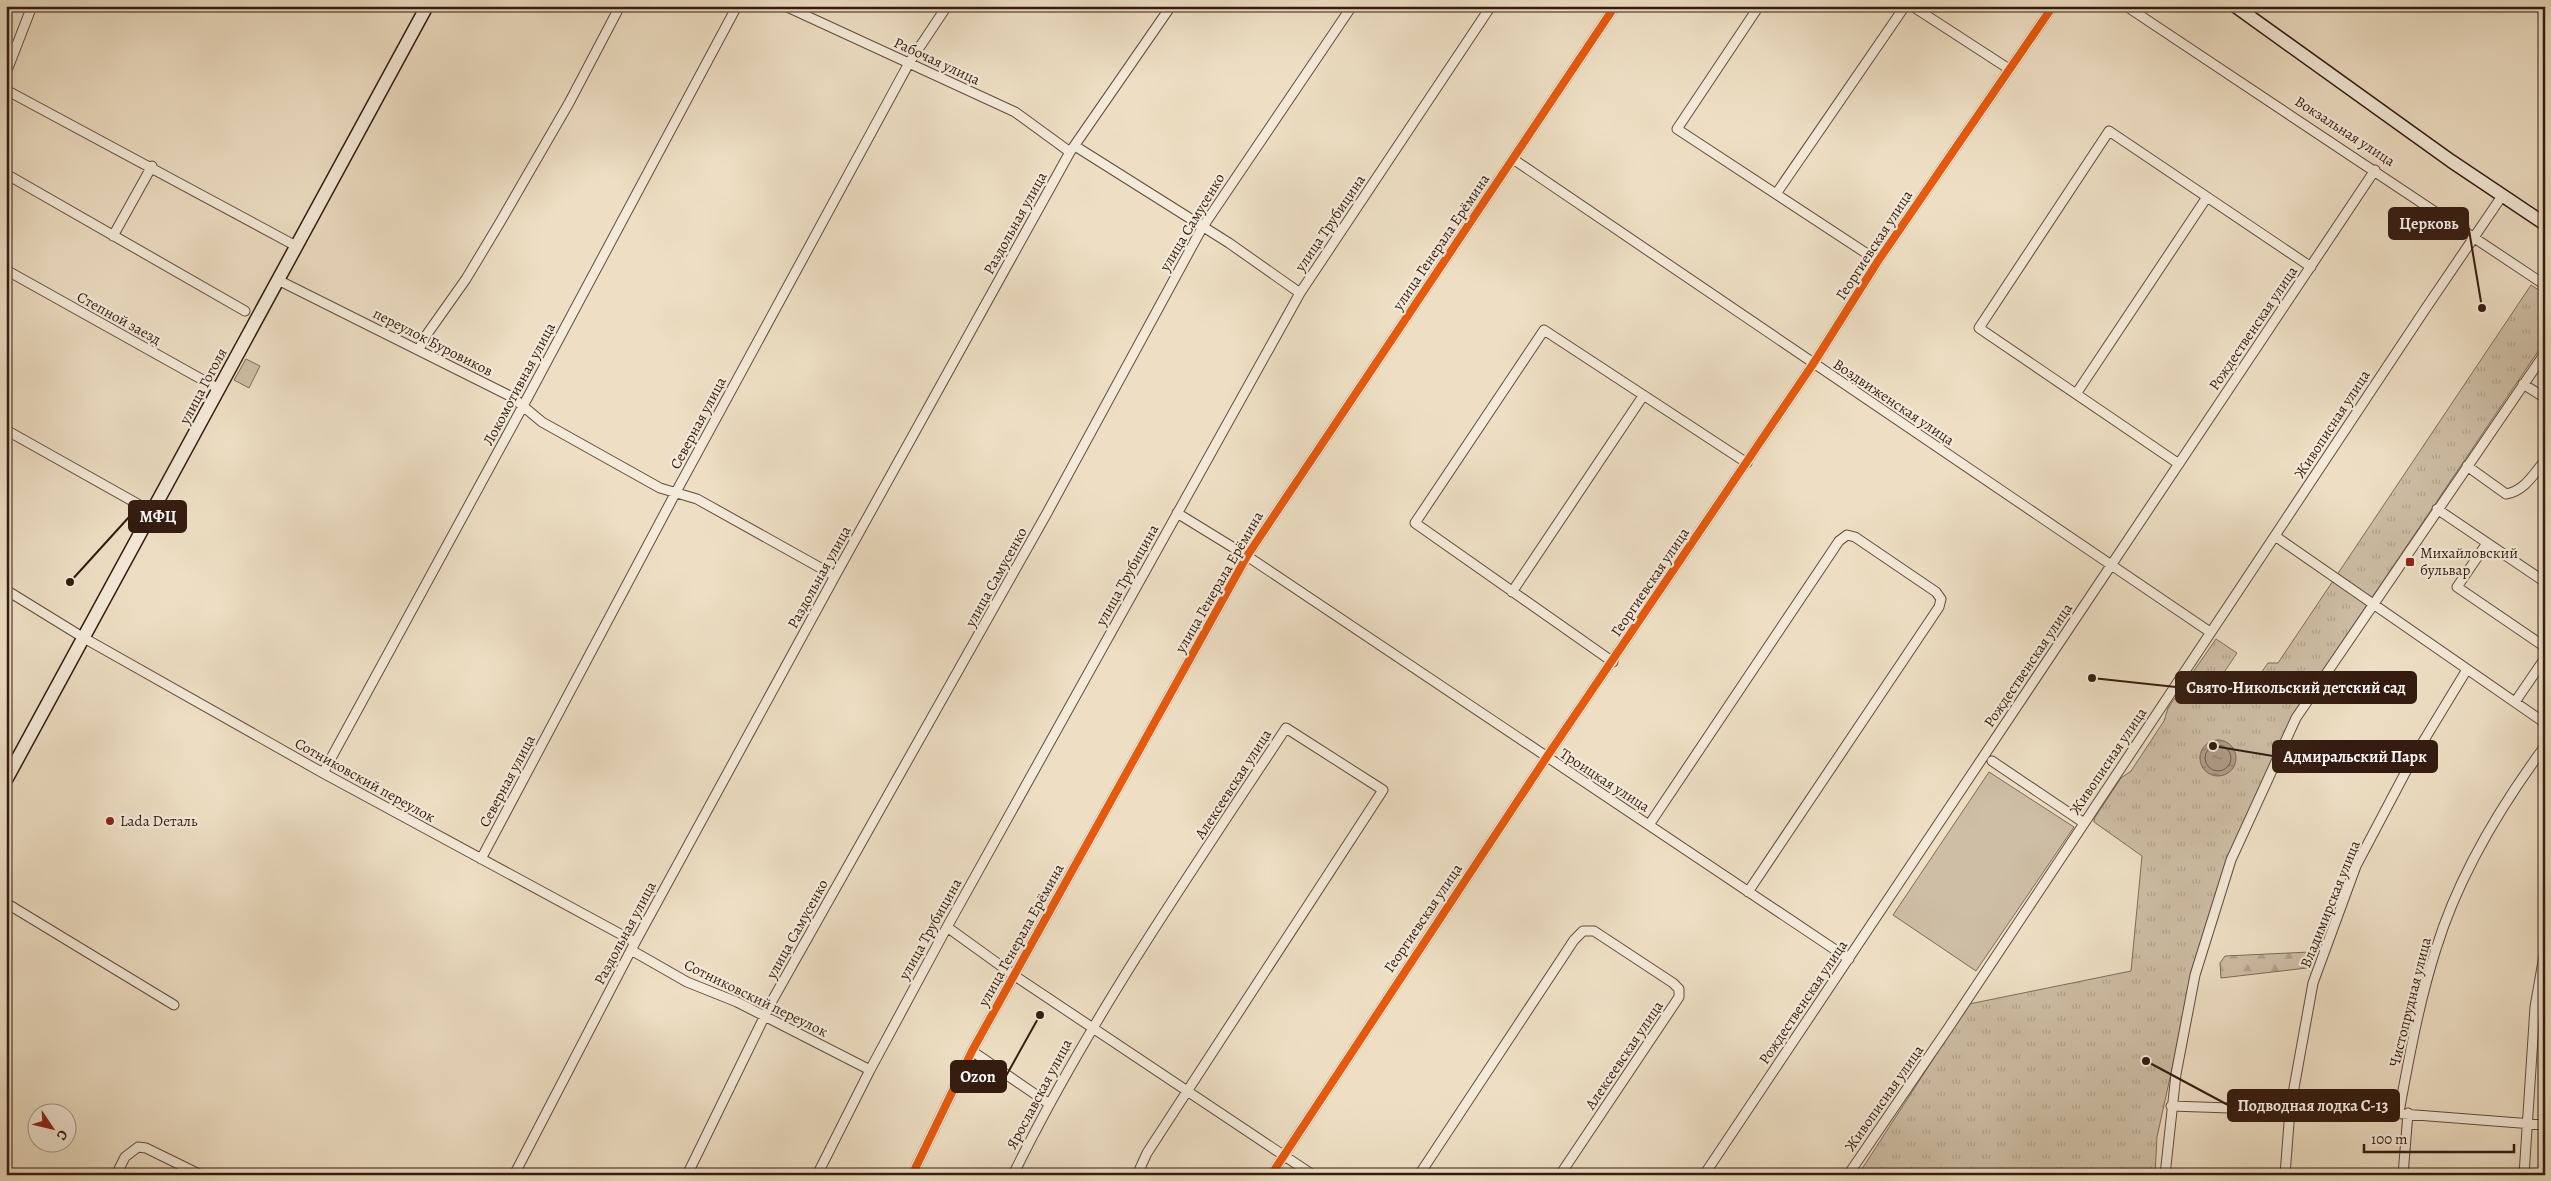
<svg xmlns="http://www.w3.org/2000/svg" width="2551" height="1181" font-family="Alegreya,serif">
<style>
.green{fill:#cebea5;stroke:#806c5a}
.forest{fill:url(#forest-firs);stroke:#806c5a}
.park{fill:url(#park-tufts);stroke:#806c5a}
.water{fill:url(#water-ripples);stroke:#7d6857}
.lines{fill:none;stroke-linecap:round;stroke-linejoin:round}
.shore{stroke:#705c4c;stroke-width:1}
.street-casing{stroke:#624c3d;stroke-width:11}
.secondary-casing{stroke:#331b10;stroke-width:15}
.street{stroke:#f4ead9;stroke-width:9}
.secondary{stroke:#f4ead9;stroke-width:12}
.cycleway-casing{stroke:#f4ead9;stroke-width:11}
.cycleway{stroke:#e8590c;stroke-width:8}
.poi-dot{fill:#8f2418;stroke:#f4ead9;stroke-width:2}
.labels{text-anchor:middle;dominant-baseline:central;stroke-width:4.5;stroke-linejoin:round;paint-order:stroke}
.street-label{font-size:15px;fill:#331b10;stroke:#f4ead9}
.poi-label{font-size:15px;fill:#331b10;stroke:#f4ead9;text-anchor:start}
.leader{fill:none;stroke:#331b10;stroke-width:2}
.callout-dot{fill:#331b10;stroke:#f4ead9;stroke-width:2}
.callout{fill:#331b10;stroke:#331b10;stroke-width:2}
.callout-label{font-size:16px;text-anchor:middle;font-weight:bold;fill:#fff}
</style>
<defs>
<pattern id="forest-firs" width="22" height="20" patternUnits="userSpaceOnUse" patternTransform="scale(1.25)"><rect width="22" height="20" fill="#cebea5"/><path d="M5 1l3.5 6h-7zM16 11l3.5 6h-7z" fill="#b1a38d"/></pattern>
<pattern id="park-tufts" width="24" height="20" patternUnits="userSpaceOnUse" patternTransform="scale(1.25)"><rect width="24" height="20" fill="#cebea5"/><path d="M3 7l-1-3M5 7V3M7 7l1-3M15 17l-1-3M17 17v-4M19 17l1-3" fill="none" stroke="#b1a38d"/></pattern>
<pattern id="water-ripples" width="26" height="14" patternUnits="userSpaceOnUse" patternTransform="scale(1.25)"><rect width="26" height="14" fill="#ae9c87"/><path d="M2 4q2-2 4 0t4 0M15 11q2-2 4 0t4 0" fill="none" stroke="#8e7e6d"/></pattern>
</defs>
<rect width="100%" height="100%" fill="#eedfc4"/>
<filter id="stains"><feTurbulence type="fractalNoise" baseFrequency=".004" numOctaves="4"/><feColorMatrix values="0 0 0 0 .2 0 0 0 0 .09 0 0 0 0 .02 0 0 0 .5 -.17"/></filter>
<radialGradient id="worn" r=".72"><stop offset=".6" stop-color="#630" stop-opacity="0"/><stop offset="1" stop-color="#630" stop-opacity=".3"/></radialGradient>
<path class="green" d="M246,359l14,7 -11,22 -15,-8z
M1989,772l85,55 -98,144 -83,-56z"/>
<path class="forest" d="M2310,952l-3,16 -86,10 -1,-15 5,-7z"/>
<path class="park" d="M2531,285l14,9v47l-251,372 -66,145 -32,101 -39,178 -2,38h-297l111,-171 162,-33 11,-115 -48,-34v-3l27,-41 10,-7 33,-50 4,-13 48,-69 21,14 -18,27 25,17 24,-34h10z"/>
<path class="water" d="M2200 758a18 18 0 1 1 36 0a18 18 0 1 1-36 0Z"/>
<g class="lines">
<path class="shore" d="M2205 758a13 13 0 1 1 26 0a13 13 0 1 1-26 0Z"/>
<g class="street-casing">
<path id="street" d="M785,6l230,106 55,40
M1759,6l-82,123 201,132
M1912,6l97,63
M2126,6l419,279
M6,73l26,-67
M6,90l290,156
M1075,146l154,97 71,50
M1513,159l697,473
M6,174l239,137
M1776,194l129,-188
M113,236l39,-70
M6,270l213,119
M278,280l234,117 30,25 118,66 37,11 138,77
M419,350l6,-13 41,-58 33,-55 70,-121 51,-97
M2523,384l22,14
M2076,394l131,-197
M6,430l146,82
M2179,464l-200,-136 130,-197 202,136
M2467,466l39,28c17,-3 26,-17 36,-30l3,2
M2437,509l108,73
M1177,513l70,43 602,403
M2275,536l270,187
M2487,543l-30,44 88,60
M6,590l78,48 239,135 312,169
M1512,592l131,-196
M1613,662l-198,-139 129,-193 203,133
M2515,702l30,-44
M1992,761l92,62
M323,773l200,-367 214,-400
M1649,825l190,-284 8,-6 8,2 81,55 5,7 -2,8 -191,285
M481,859l195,-367 233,-429 38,-57
M6,903l168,102
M947,927l68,49 298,199
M631,950l56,32 50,20 133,68
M972,1051l76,52
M2171,1106l119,4 10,-4 245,19
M2399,1112c10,-54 20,-110 37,-163 22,-72 64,-142 109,-203
M116,1175l9,-18 13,-10 8,1 55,27
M514,1175l117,-225 204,-374 235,-424 101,-146
M687,1175l85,-174 275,-488 155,-285 150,-222
M817,1175l53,-105 77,-143 353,-634 191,-287
M912,1175l60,-124 275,-495 368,-550
M1013,1175c77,-157 177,-301 273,-447l97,62 -236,363 -10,22
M1271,1175l275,-417 267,-394 65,-103 175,-255
M1419,1175l155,-235 9,-9h11l79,52 6,6v8l-119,178
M1704,1175l671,-1005
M1848,1175l101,-148 475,-716 78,-115
M2165,1175l11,-101 19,-99 36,-115 65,-142 249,-365
M2285,1175l5,-65 23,-127 43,-117 56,-106 54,-89
M2403,1175l5,-62
M2524,1175l11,-168 10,-57"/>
</g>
<g class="secondary-casing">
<path id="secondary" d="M2235,6l216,155 94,63
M6,780l421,-774"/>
</g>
<use href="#street" class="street"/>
<use href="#secondary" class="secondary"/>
<g class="cycleway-casing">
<path id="cycleway" d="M912,1175l60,-124 275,-495 368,-550
M1271,1175l275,-417 267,-394 65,-103 175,-255"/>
</g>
<use href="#cycleway" class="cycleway"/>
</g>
<g class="poi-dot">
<rect x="2405" y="557" width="10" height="10" rx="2.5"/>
<circle cx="110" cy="821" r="5"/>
</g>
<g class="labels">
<g class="street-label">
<text transform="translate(937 61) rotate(25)">Рабочая улица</text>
<text transform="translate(2345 131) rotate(33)">Вокзальная улица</text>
<text transform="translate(1192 222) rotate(-59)">улица Самусенко</text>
<text transform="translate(1015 223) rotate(-61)">Раздольная улица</text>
<text transform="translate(1330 223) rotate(-56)">улица Трубицина</text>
<text transform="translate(1441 242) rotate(-56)">улица Генерала Ерёмина</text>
<text transform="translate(1874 245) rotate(-57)">Георгиевская улица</text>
<text transform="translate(119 318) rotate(29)">Степной заезд</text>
<text transform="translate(2253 328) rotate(-56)">Рождественская улица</text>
<text transform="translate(433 342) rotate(27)">переулок Буровиков</text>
<text transform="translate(519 384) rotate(-62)">Локомотивная улица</text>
<text transform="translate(203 386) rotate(-62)">улица Гоголя</text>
<text transform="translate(1894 402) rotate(34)">Воздвиженская улица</text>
<text transform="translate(698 423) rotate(-62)">Северная улица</text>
<text transform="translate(2332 424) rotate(-57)">Живописная улица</text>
<text transform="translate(1127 575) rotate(-61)">улица Трубицина</text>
<text transform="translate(819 577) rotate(-61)">Раздольная улица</text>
<text transform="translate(996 577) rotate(-61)">улица Самусенко</text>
<text transform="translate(1219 582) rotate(-60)">улица Генерала Ерёмина</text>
<text transform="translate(1650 582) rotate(-56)">Георгиевская улица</text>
<text transform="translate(2028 665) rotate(-56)">Рождественская улица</text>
<text transform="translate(2108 761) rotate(-56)">Живописная улица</text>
<text transform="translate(365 780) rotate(29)">Сотниковский переулок</text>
<text transform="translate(1605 780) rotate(33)">Троицкая улица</text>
<text transform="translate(507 781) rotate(-62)">Северная улица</text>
<text transform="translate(1233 784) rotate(-57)">Алексеевская улица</text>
<text transform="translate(2330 904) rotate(-68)">Владимирская улица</text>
<text transform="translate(1423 918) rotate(-56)">Георгиевская улица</text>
<text transform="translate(797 929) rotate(-61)">улица Самусенко</text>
<text transform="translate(930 929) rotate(-61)">улица Трубицина</text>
<text transform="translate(625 933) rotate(-62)">Раздольная улица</text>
<text transform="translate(1021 935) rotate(-61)">улица Генерала Ерёмина</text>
<text transform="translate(756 998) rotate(26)">Сотниковский переулок</text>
<text transform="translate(1803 1002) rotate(-56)">Рождественская улица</text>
<text transform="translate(2410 1002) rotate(-76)">Чистопрудная улица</text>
<text transform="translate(1624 1055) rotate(-56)">Алексеевская улица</text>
<text transform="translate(1039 1094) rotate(-62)">Ярославская улица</text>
<text transform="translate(1884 1098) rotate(-55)">Живописная улица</text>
</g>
<g class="poi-label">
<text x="2420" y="553">Михайловский<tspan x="2420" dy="17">бульвар</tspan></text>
<text x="120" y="821">Lada Dеталь</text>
</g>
</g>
<path class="leader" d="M2482 308L2468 224M70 582L129 517M2092 678L2176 687M2213 746L2273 756M1040 1015L1006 1076M2146 1061L2228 1105"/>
<g class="callout-dot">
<circle cx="2482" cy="308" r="5"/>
<circle cx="70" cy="582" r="5"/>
<circle cx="2092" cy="678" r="5"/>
<circle cx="2213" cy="746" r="5"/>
<circle cx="1040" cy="1015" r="5"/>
<circle cx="2146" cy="1061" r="5"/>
</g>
<g class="callout">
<rect x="2389" y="208" width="79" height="31" rx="5"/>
<rect x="129" y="501" width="57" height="31" rx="5"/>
<rect x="2176" y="672" width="240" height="31" rx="5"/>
<rect x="2273" y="741" width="164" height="31" rx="5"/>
<rect x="951" y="1061" width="55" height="31" rx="5"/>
<rect x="2228" y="1090" width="171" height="31" rx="5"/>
</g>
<g class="callout-label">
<text x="2429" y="229">Церковь</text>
<text x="158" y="522">МФЦ</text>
<text x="2296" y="693">Свято-Никольский детский сад</text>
<text x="2355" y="762">Адмиральский Парк</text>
<text x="978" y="1082">Ozon</text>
<text x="2313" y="1111">Подводная лодка С-13</text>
</g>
<rect width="2551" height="1181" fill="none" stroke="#eedfc4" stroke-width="25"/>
<rect x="8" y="8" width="2536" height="1166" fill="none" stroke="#331b10" stroke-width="2.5"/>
<rect x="12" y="12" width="2526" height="1156" fill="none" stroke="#331b10"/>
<g transform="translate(52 1128) rotate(125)"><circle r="24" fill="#f4ead9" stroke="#a79789"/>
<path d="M0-4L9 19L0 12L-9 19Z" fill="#8f2418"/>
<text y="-8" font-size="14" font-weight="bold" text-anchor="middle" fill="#331b10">С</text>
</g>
<path d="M2364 1144v8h150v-8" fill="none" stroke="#331b10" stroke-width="2.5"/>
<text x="2371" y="1144" font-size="15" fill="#331b10" stroke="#f4ead9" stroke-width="4" paint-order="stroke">100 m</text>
<rect width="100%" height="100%" filter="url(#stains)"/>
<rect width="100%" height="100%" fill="url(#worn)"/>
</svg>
